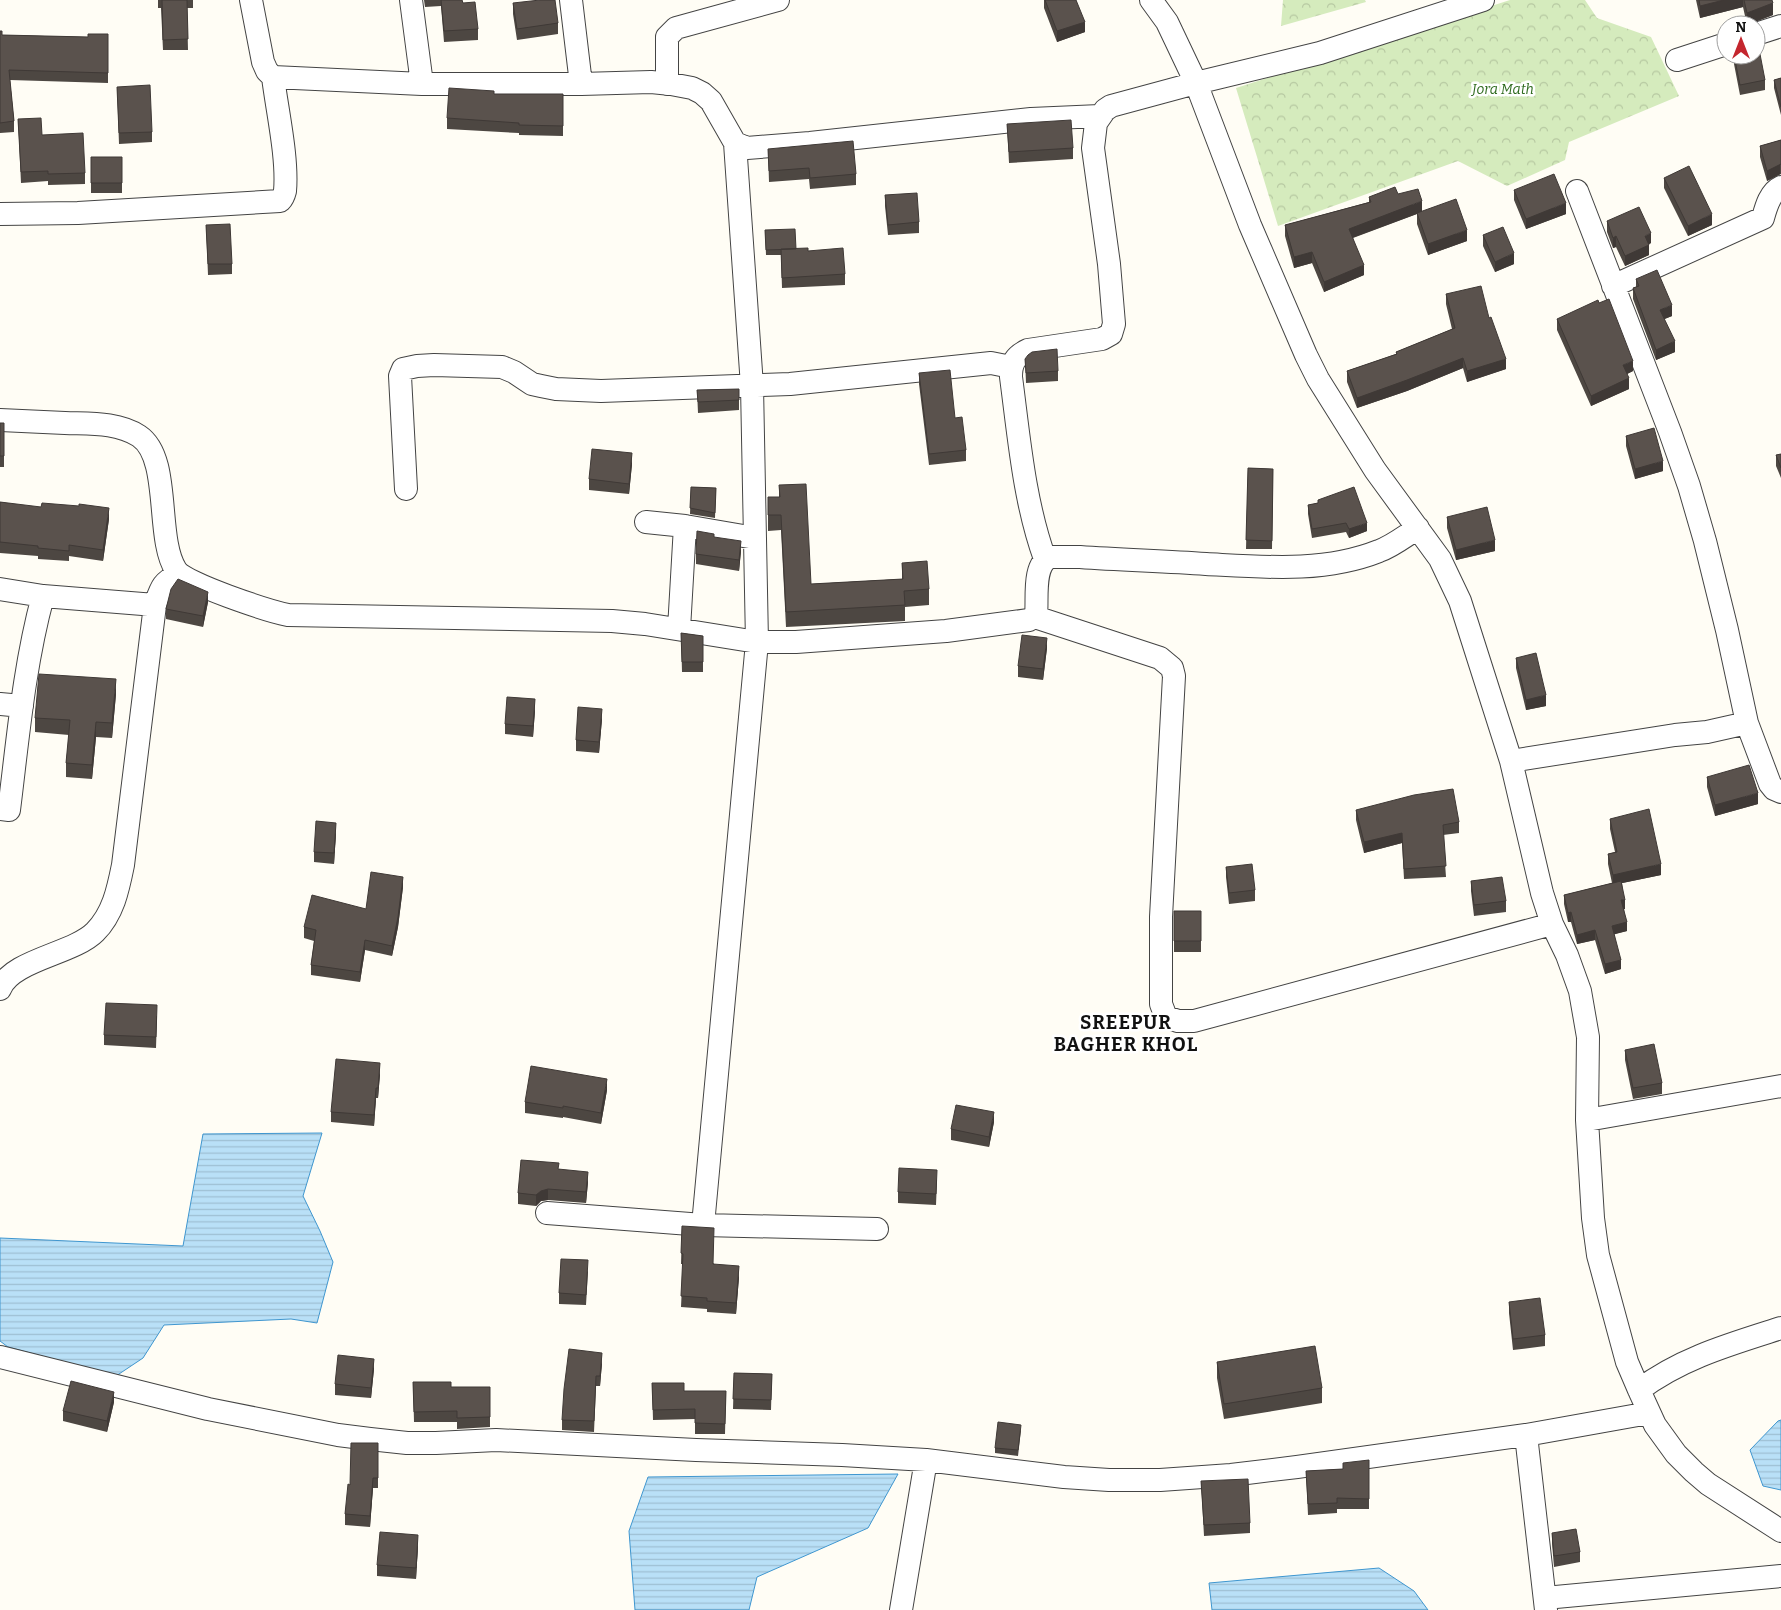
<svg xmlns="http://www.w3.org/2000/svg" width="1781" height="1610" font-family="Bitter,serif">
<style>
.park{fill:url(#park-crowns)}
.water{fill:url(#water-rules);stroke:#3f96cf}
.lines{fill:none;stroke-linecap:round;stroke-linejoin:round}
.street-casing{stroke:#444;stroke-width:24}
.street{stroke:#fff;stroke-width:22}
.wall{fill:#4d4742}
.shaded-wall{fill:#3f3936}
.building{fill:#5a524d;stroke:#3f3936}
.labels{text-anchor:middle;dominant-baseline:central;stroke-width:5;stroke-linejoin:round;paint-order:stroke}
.park-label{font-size:14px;font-style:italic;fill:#2f6b1f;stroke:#fff}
.district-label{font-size:19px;font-weight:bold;letter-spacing:1px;fill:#111;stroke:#fff}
</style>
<defs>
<pattern id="park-crowns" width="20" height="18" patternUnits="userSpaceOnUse" patternTransform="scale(1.25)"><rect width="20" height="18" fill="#d5ebbd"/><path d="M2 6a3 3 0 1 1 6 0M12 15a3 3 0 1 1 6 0" fill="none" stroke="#b6c8a1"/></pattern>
<pattern id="water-rules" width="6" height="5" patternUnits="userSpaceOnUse" patternTransform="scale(1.25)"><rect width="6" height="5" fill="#b9e0f7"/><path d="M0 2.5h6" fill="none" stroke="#9ebfd3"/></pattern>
</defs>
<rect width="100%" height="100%" fill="#fffdf5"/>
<path class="park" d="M1283,0h82l1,2 -85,24z
M1510,0h75l12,18 54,19 28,59 -110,46 -4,18 -58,26 -49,-25 -180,65 -42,-138z"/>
<path class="water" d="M322,1133l-19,63 17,35 13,31 -16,61 -26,-4 -127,6 -21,33 -27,18 -108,-29 -8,-6v-103l183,8 20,-112z
M1781,1420v70l-18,-4 -13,-36 28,-29z
M898,1474l-30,54 -111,49 -8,33h-114l-6,-79 19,-54z
M1379,1568l35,23 14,19h-216l-3,-27z"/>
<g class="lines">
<g class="street-casing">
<path id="street" d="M251,0l12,62 4,9 6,6 149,7h159l70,-2 20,2 21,4 10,5 9,8 24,42 12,5 63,-5 221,-24 69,-3
M411,0l11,84
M571,0l10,84
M1151,0l16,22 29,61 124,-30 163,-53
M1756,34l25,-8
M1677,60l49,-16
M667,84v-47l9,-9 102,-28
M1577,191l93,241 19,54 16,55 22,89 20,93 23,61 4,5 7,3
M0,214l78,-1 202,-12c3,-3 4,-6 5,-10 3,-33 -8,-81 -12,-114
M1613,286l150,-68c3,-11 7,-26 18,-31
M0,420c22,1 43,2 65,3 25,1 52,-1 74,13 33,22 16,102 37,134 9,14 93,41 112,45l324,6 33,3 112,18h39l150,-11 83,-11 7,-5c2,-16 -4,-50 14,-58h30c42,3 84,4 126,7 57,3 118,9 173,-13 14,-5 26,-15 39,-23
M406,489l-6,-113 3,-7 14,-3 17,-1 68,2 12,5 18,12 9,2 15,3 45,2 189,-7 201,-21 20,4
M646,522l39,4 70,12
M1045,559c-21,-58 -26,-122 -34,-182 0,-14 4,-21 17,-27l74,-11 9,-5 3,-10 -5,-60 -16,-116 3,-25 9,-13 6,-4 85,-23 54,142 56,130 12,24 57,91 65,89 20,42 51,160 31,132 10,31 15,31 13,36 8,46 -1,83 6,98 5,37 29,107 12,28 16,35 21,29 18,18 14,12 73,47
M0,589l43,7 112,9
M1035,617l125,41 12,10 2,8 -13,241v87l5,13 12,4h16l358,-97
M679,629l6,-103
M0,704l22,2
M1511,761l164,-26 32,-3 40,-9
M0,809l9,1c9,-72 15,-144 34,-214
M0,989c11,-29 73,-35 95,-57 18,-18 23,-42 28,-67l32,-260c6,-17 7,-23 24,-31
M1587,1120l194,-34
M547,1213l156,12 174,4
M703,1225l54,-583 -5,-256 -17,-243
M0,1357l208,52 130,26 32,4 37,4h29l60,-3 200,10 146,5 84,5 138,17 45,3h51l71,-5 66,-8 229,-32 123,-22
M1639,1390c42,-32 92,-46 142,-62
M1526,1435l20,175
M1545,1598l236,-22
M901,1610l25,-150"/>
</g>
<use href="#street" class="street"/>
</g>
<path class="wall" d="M158,0h35v8h-6l1,42h-25l-2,-42h-3z
M424,0h38l1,3 15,26v11l-34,2 -3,-36 -16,1z
M1044,0h32l9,32 -28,10 -13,-34z
M1696,0h76l1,15 -26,10 -4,-18 -43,11z
M513,3l45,20v11l-41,6 -4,-26z
M0,31l2,4 86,2 20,-3v49l-98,-3 4,41v11l-14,1z
M1734,55l31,25v10l-25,5 -6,-31z
M1781,78v37l-7,-27v-8z
M117,87l35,45v10l-33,2z
M494,94h69v42l-44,-1v-2l-72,-4v-11z
M18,119l24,16 43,38v11l-37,1v-4l-27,2z
M1007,124l66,24v11l-64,4z
M1781,140v34l-14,7 -7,-24v-11z
M768,149l88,25v11l-46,4 -1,-10 -40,3z
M91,157h31v36h-31z
M1664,178l48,47 -24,11 -24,-48z
M1514,190l52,24 -40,15 -12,-29z
M1398,194l24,18 45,29 -39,14 -11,-31v-10l-64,24 11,37 -40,17 -12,-29 -18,5 -9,-32v-11l84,-23v-5z
M885,195l34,27v11l-31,2 -3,-29z
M1607,221l44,22 -2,1v11l-24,11 -9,-19 -3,1 -6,-16z
M206,225l26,39v10l-24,1z
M765,230l31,19 12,2 37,23v11l-63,3 -1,-33h-15z
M1483,235l31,29 -19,8 -12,-26z
M1636,279l36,37 -8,3 11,33 -19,8 -23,-61v-11l3,-1z
M1446,294l43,24 17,51 -39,13 -4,-14 -56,23 -50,17 -10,-26v-11l49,-17v-2l56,-23 -6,-25z
M1557,319l76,52 -6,3 2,15 -38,17 -34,-76z
M1025,359l33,12v10l-32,2z
M919,373l36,45 11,32v11l-37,4 -10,-81z
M739,389v21l-41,3 -1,-23z
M0,423h4v44h-4z
M1626,436l37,35 -28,8 -9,-33z
M1781,454v24l-5,-12v-11z
M632,464l-3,30 -40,-4v-11z
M1248,468l25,1 -1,80h-26z
M779,485l32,99 91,-5v-16l27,26v16l-24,2v14l-119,6 -5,-97 -13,1v-34h11z
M691,487l25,1 -1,30 -25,-4z
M1318,500l49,31 -18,7 -3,-6 -34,6 -4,-24v-9l10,-2z
M0,502l109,17 -6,42 -34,-5v5l-31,-2v-3l-38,-3z
M1447,517l48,34 -39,9 -9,-32z
M741,551l-2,20 -43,-7v-10z
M208,602l-5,25 -37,-8v-10z
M681,633l22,3v36h-21z
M1047,648l-4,32 -25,-3v-11z
M1516,658l30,48 -20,4 -10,-42z
M116,694l-4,44 -16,-1 -4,42 -26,-2v-14l3,-28 -34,-3v-14z
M535,710l-2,27 -28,-3v-10z
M602,719l-3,34 -23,-2v-11z
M1707,777l51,27 -43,12 -8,-29z
M1356,810l103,12v11l-16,2 3,42 -42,2 -2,-36 -38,10 -8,-33z
M1610,819l51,56 -39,8 3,26h-1l3,22 -13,3 7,35 -16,5 -10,-34 -18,4 -6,-22h-3l-4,-18v-9l48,-12 -4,-19v-10l7,-2 -5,-23z
M336,833l-2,31 -20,-2v-10z
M1226,867l29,23v11l-26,3 -3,-27z
M1471,881l35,20v11l-32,4 -3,-25z
M403,887l-5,40 -6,29 -27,-6 -5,32 -49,-7v-10l3,-24 -10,-3v-11l62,-18z
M1174,911h27v41h-27z
M157,1016l-1,32 -52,-3v-10z
M1625,1050l37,33v11l-29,5 -8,-39z
M380,1074l-2,24h-2l-2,28 -43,-4v-10z
M607,1090l-6,34 -38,-7v1l-38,-5v-11z
M994,1122l-5,25 -38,-7v-11z
M559,1169l29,13 -2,21 -38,-3 -7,1 -5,5 -18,-2v-11z
M937,1180l-1,25 -38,-2v-11z
M682,1226l32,38 25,13 -3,37 -29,-2v-3l-26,-2 2,-43h-2z
M588,1271l-2,34 -27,-1v-11z
M1509,1302l36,33v11l-32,4 -4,-37z
M1217,1362l105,26v15l-98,16 -7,-41z
M602,1363l-2,23h-4l-2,46 -32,-2v-10z
M374,1369l-3,29 -36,-3v-11z
M734,1373l38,1 -1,36 -38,-1z
M413,1382l38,5h39v40l-33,2v-7h-43z
M652,1383l32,8h42l-1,43h-30v-15l-42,1z
M114,1402l-7,30 -44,-11v-10z
M1021,1430l-3,26 -23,-3v-5z
M378,1443v45h-5l-3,39 -25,-2v-11l5,-29z
M1369,1460v49h-32v4l-29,2 -2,-44 37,-2z
M1201,1481l49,42v10l-46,3z
M1552,1533l28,19v10l-26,5 -2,-24z
M418,1546l-2,33 -39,-3v-11z"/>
<path class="shaded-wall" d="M1724,0h19v7l-43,11v-12z
M1773,3v12l-26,10v-12z
M1085,22v10l-28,10v-11z
M1780,164v10l-13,7v-10z
M1422,201v11l-73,27v-10z
M1566,203v11l-40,15v-10z
M1712,214v11l-24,11v-10z
M1467,230v11l-39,14v-11z
M1651,233v10l-6,3v-10z
M1616,236v11l-3,1v-10z
M1649,245v10l-24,11v-10z
M1312,252v11l-18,5v-11z
M1514,253v11l-19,8v-10z
M1364,265v10l-40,17v-10z
M1672,305v11l-12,5v-11z
M1675,341v11l-19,8v-10z
M1463,358v10l-56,23 -50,17v-10z
M1506,359v10l-39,13v-11z
M1633,361v10l-10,5v-11z
M1629,378v11l-38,17v-10z
M632,453v11l-3,30v-10z
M1663,461v10l-28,8v-10z
M109,508v11l-6,42v-11z
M1367,523v8l-18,7v-9z
M1495,540v11l-39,9v-10z
M741,541v10l-2,20v-11z
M208,592v10l-5,25v-11z
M1047,638v10l-4,32v-11z
M116,679v15l-4,44v-15z
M1546,695v11l-20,4v-10z
M535,699v11l-2,27v-11z
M602,709v10l-3,34v-11z
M96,722v15l-4,42v-14z
M1758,793v11l-43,12v-11z
M336,823v10l-2,31v-11z
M1402,833v10l-38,10v-11z
M1661,864v11l-48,10v-10z
M403,877v10l-5,40 -6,29v-10z
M1621,900h4v9l-4,1z
M1571,912v10h-3v-9z
M1627,922v9l-15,4v-9z
M1595,930v10l-18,4v-9z
M365,940v10l-5,32v-10z
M1621,960v9l-16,5v-10z
M380,1063v11l-2,24v-10z
M607,1079v11l-6,34v-11z
M376,1088v10l-2,28v-11z
M994,1112v10l-5,25v-10z
M588,1172v10l-2,21v-11z
M548,1189v11l-7,1 -5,5v-11l5,-4z
M739,1266v11l-3,37v-11z
M602,1353v10l-2,23v-10z
M374,1359v10l-3,29v-10z
M114,1392v10l-7,30v-11z
M373,1478v10l-3,39v-11z
M418,1535v11l-2,33v-11z"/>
<path class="building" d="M162,0h25l1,39 -25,1z
M441,0h21l1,3 12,-1 3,27 -34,2z
M540,0h15l3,23 -41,6 -4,-26z
M1045,0h31l9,22 -28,9z
M1699,0h25l-24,6z
M1744,0h28l1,3 -26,10z
M0,31h2v4l86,2v-3h20v39l-99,-3 5,51 -14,2z
M1756,49h3l6,31 -25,5 -6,-30h22z
M1781,78v29l-7,-27z
M150,85l2,47 -33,1 -2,-46z
M449,88l45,3v3h69v32l-44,-1v-2l-72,-5z
M41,118l1,17 41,-2 2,40 -37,1v-3l-27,1 -3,-53z
M1071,120l2,28 -64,4 -2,-28z
M1781,140v24l-14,7 -7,-25z
M853,141l3,33 -46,4 -1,-10 -40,3 -1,-22z
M91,157h31v26h-31z
M1689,166l23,48 -24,12 -24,-48z
M1554,174l12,29 -40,16 -12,-29z
M1395,187l3,7 20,-5 4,12 -73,28 15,36 -40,17 -12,-30 -18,5 -9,-32 86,-23 -2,-5z
M917,193l2,29 -31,3 -3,-30z
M1456,199l11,31 -39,14 -11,-31z
M1639,207l12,26 -6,3 4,9 -24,11 -9,-20 -3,2 -6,-17z
M230,224l2,40h-24l-2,-39z
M1503,227l11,26 -19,9 -12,-27z
M795,229l1,20 -30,1 -1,-20z
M808,248v3l35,-3 2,26 -63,4 -1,-29z
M1657,270l15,35 -12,5 15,31 -19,9 -23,-62 6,-2 -3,-7z
M1481,286l8,32 2,-1 15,42 -39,12 -4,-13 -56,22 -50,18 -10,-27 50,-17 -1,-2 59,-24 -9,-34z
M1609,299l24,62 -10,4 6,13 -38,18 -34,-77 41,-19 1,3z
M1057,349l1,22 -32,2 -1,-14 3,-4 4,-3z
M950,370l5,48 7,-1 4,33 -37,4 -10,-81z
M739,389v11l-41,2 -1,-12z
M0,423h4v33h-4z
M1654,428l9,33 -28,8 -9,-33z
M592,449l40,4 -3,31 -40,-5z
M1781,454v14l-5,-13z
M1248,468l25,1 -1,72 -26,-1z
M806,484l5,100 92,-5 -1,-16 25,-2 2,28 -25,2 1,14 -119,7 -5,-97h-13v-18h12l-1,-12z
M691,487l25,1 -1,25 -25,-5z
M1354,487l13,36 -18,6 -3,-6 -34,6 -4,-24 10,-2v-3z
M0,502l41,5 1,-4 37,3v-2l30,4 -6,42 -34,-5v6l-31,-3v-2l-38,-4z
M1487,507l8,33 -39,10 -9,-33z
M697,531l17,3v3l27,4 -2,19 -43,-6z
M178,579l30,13 -5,24 -37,-7 5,-20z
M681,633l22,3v26h-21z
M1022,635l25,3 -4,31 -25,-3z
M1536,653l10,42 -20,5 -10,-42z
M39,674l77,5 -4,44 -16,-1 -4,43 -26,-2 4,-43 -35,-2z
M507,697l28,2 -2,27 -28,-2z
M578,707l24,2 -3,33 -23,-2z
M1749,765l9,28 -43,12 -8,-28z
M1453,789l6,33 -16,3 3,41 -42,3 -2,-36 -38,9 -8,-32 58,-15z
M1649,809l12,55 -48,11 -5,-21 9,-2 -7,-33z
M316,821l20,2 -2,30 -20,-1z
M1252,864l3,26 -26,3 -3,-26z
M371,872l32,5 -5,40 -6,29 -27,-6 -5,32 -49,-7 5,-35 -12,-3 8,-32 54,14z
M1502,877l4,24 -32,4 -3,-24z
M1621,881l4,19h-4l6,22 -15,4 9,34 -16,4 -10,-34 -18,5 -6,-23 -3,1 -4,-18z
M1174,911h27v30h-27z
M106,1003l51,2 -1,32 -52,-2z
M1654,1044l8,39 -29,5 -8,-38z
M336,1059l44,4 -2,25h-2l-2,27 -43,-3z
M531,1066l76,13 -6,34 -38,-7v2l-38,-6z
M956,1105l38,7 -5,25 -38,-8z
M521,1160l38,3 -1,6 30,3 -2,20 -38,-3 -7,2 -5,4 -18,-2z
M899,1168l38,2 -1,24 -38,-2z
M682,1226l32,2 -1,36 26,2 -3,37 -29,-2v-3l-26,-2 2,-42 -2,-1z
M561,1259l27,1 -2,35 -27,-2z
M1540,1298l5,37 -32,4 -4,-37z
M1315,1346l7,42 -98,16 -7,-42z
M569,1349l33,4 -2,23h-4l-2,45 -32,-1 2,-31z
M338,1355l36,4 -3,29 -36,-4z
M734,1373l38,1 -1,26 -38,-1z
M71,1381l43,11 -7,29 -44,-10z
M413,1382h38v5h39v30l-33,1v-7l-43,1z
M652,1383h32v8h42l-1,33 -30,-1v-14l-42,1z
M998,1422l23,3 -3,25 -23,-2z
M351,1443h27v35h-5l-3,38 -25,-2 3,-30 2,1z
M1369,1460v39l-32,-1v5l-29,1 -2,-33 37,-2v-6z
M1248,1479l2,44 -46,2 -3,-44z
M1576,1529l4,23 -26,4 -2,-23z
M380,1532l38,3 -2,33 -39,-3z"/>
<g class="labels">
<g class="park-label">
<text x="1503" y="89">Jora Math</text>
</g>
<g class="district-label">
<text x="1126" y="1022">SREEPUR<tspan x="1126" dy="22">BAGHER KHOL</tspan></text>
</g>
</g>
<g transform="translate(1741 40)"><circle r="24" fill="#ffffff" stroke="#a0a0a0"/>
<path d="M0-4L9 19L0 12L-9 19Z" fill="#c4262e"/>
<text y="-8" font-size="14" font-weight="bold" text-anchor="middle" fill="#111111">N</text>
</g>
</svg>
